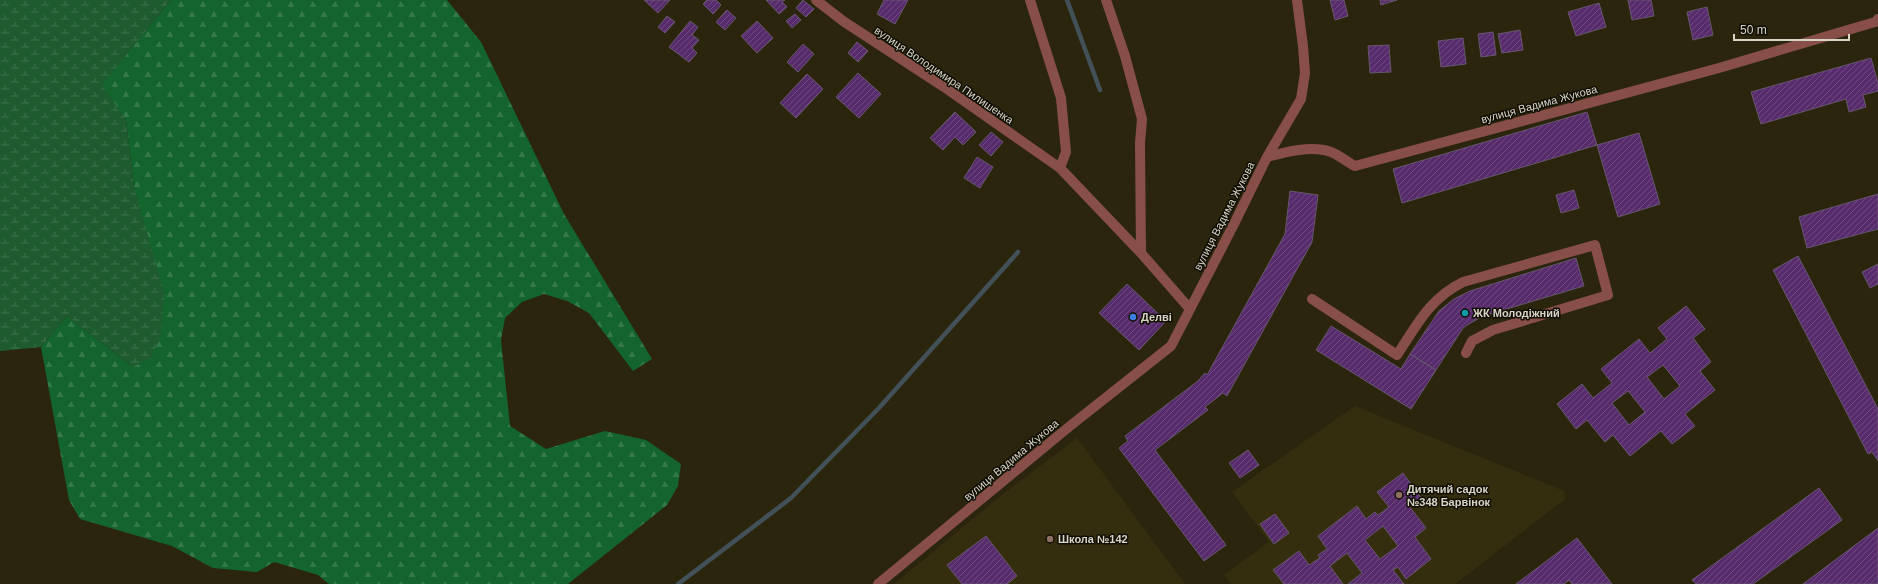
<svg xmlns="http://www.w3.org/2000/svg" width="1878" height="584" font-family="Arial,sans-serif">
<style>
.built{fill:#352e0e}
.forest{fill:url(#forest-firs)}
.wetland{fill:url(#wetland-marsh)}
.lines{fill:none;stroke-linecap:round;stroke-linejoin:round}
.stream{stroke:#415157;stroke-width:4.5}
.building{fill:url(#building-hatch);stroke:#66576d;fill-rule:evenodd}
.minor{stroke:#884f49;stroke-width:10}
.culture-dot{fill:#0f9aa8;stroke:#110f05;stroke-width:1.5}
.shop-dot{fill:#3f7fe0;stroke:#110f05;stroke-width:1.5}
.education-dot{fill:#8d6e63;stroke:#110f05;stroke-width:1.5}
.labels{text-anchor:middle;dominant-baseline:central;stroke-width:3;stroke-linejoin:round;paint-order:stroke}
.street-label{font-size:11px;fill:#d8d5c7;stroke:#110f05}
.poi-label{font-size:11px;font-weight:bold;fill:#d8d5c7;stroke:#110f05;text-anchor:start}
</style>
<defs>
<pattern id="forest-firs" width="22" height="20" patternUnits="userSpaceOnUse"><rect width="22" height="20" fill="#13642d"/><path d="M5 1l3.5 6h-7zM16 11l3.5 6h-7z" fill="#35794a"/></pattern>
<pattern id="wetland-marsh" width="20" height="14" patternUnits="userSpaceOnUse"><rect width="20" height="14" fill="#1e5b2e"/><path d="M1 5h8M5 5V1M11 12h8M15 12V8" fill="none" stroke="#3e724b"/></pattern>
<pattern id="building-hatch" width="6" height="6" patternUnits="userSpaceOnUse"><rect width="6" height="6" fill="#582c6c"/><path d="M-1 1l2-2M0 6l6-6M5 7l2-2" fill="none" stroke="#6f4a80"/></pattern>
</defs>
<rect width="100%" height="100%" fill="#2b250e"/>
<path class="built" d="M1355,406l209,85 1,8 -110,85h-224l-7,-9 45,-33 -37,-50z
M1077,438l108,146h-291l109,-90z"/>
<path class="forest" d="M171,0h276l34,42 83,172 88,145 -19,12 -44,-58 -22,-12 -23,-7 -22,8 -17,16 -4,22 9,86 36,23 59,-18 41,9 35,24 -3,22 -11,19 -99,79h-239l-11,-9 -44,-13 -17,10 -44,-4 -41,-22 -92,-27 -11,-19 -28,-153 26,-31 66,51 31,-73 -30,-106 -8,-68 -25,-35z"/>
<path class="wetland" d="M0,0h171l-69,85 24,35 8,68 31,106 -5,44 -9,20 -18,9 -66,-51 -26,31 -41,4z"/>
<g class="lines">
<path class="stream" d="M1067,0l33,90
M678,584l113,-86 87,-89 140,-157"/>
</g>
<path class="building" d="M644,0h26l-12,13z
M707,0h9l5,5 -8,9 -10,-10z
M766,0h19l-3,2 5,5 -8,7z
M803,0l11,9 -8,8 -10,-9z
M884,0h24l-13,24 -18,-10z
M1330,0h14l4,16 -13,4z
M1380,0h17l-16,5z
M1628,0h23l3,16 -22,4z
M1599,3l7,24 -30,9 -8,-24z
M1707,7l6,28 -20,5 -6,-28z
M727,10l9,8 -11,12 -9,-8z
M795,14l6,6 -9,8 -6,-7z
M667,16l8,6 -10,11 -7,-6z
M690,21l8,6 -6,8 7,5 -7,8 5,5 -8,9 -20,-15z
M757,21l16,17 -16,15 -16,-17z
M1520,30l3,20 -21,3 -4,-19z
M1493,32l3,23 -15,2 -3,-23z
M1463,38l3,26 -25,3 -3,-26z
M857,42l11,9 -10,11 -10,-9z
M803,44l11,10 -16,18 -11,-10z
M1389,45l2,27 -21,1 -2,-27z
M1871,58l7,25v8l-15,4 3,12 -17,5 -3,-13 -85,25 -10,-32z
M858,73l23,21 -22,24 -23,-21z
M807,74l16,15 -27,29 -16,-15z
M955,112l21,20 -13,13 -8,-8 -12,13 -13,-12z
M1587,112l10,33 -195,58 -9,-34z
M991,132l12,10 -12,14 -12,-11z
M1639,133l21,71 -42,13 -21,-72z
M977,157l16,10 -13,21 -16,-10z
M1574,190l5,18 -18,5 -5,-18z
M1290,191l28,4 -6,47 -85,154 -4,-3 -18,14 3,3 -53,40 71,95 -22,16 -85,-113 9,-7 -3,-5 73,-55 7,-8 2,2 78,-141z
M1878,194v35l-71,19 -8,-31z
M1798,256l80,153v52l-6,-9 -4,2 -95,-184z
M1576,258l8,28 -101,30 -16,9 -4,3 -27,42 -26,-16 29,-43 15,-12 16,-8z
M1878,264v20l-8,4 -8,-16z
M1127,284l39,37 -27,29 -40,-37z
M1686,306l19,23 -12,9 18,24 -11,9 15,19 -30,24 10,12 -23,18 -11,-13 -31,25 -17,-21 -8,7 -18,-22 -11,9 -19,-25 25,-20 11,14 19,-15 -11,-14 38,-30 11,14 17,-14 -9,-11zM1663,365l17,21 -16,13 -17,-22zM1628,391l17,21 -16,13 -17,-22z
M1331,326l70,43 9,-15 26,16 -25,39 -95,-59z
M1248,450l11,15 -19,13 -11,-15z
M1403,473l18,25 -12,8 17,22 -11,9 16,22 -25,20 -8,-12 -5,3 11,14h-56l14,-11 -15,-20 -17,13 13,18h-59l-11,-14 26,-19 10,14 11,-7 -2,-3 9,-6 -9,-13 39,-30 9,13 9,-7 3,3 11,-8 -12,-15zM1383,526l15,20 -18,13 -15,-19z
M1819,488l23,32 -89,64h-57l-4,-4z
M1275,514l14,19 -15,11 -14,-20z
M1878,528v56h-75z
M986,536l31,40 -10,8h-45l-15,-19z
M1577,538l35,46h-40l-3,-4 -5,4h-48z"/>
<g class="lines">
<path class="minor" d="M816,0l27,21 101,66 116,81 81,85 49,56
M1030,0l31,98 5,54 -6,16
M1106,0l19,56 17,63 -2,24 1,110
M1267,157l34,-58 4,-26 -2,-27 -6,-46
M1312,299l85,56c20,-30 32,-56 66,-73l132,-37 13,50 -115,35 -21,11 -6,12
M878,584l192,-158 101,-80 63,-122 33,-67c18,-5 45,-12 64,-5 8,3 16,10 24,14l364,-98 156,-46 3,-3"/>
</g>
<circle class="culture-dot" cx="1465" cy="313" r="4"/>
<circle class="shop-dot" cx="1133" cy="317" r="4"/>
<g class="education-dot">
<circle cx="1399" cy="495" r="4"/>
<circle cx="1050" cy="539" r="4"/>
</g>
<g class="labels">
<g class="street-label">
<text transform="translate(944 75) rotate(34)">вулиця Володимира Пилишенка</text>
<text transform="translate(1539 104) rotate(-15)">вулиця Вадима Жукова</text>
<text transform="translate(1224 216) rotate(-63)">вулиця Вадима Жукова</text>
<text transform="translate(1011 460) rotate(-40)">вулиця Вадима Жукова</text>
</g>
<g class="poi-label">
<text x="1473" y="313">ЖК Молодіжний</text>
<text x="1141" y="317">Делві</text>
<text x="1407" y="489">Дитячий садок<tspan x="1407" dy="13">№348 Барвінок</tspan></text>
<text x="1058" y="539">Школа №142</text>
</g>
</g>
<path d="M1734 34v6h115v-6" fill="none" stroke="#d8d5c7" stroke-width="2"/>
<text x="1740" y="34" font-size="12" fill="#d8d5c7" stroke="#110f05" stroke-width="3" paint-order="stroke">50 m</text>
</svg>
